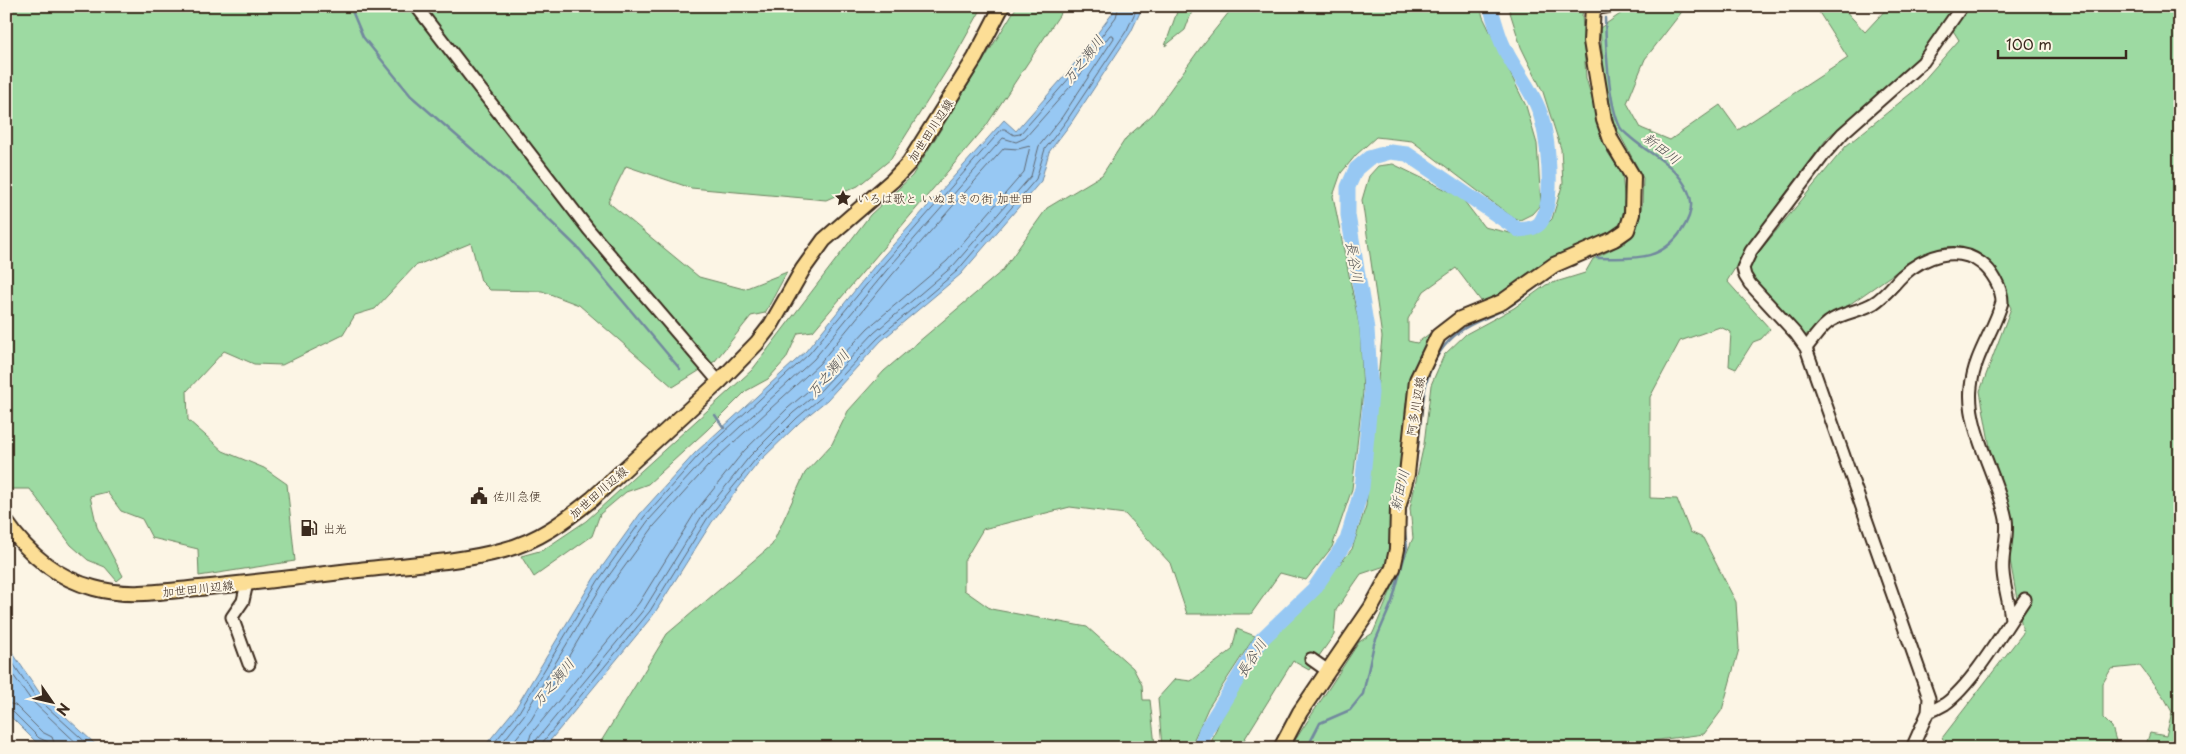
<svg xmlns="http://www.w3.org/2000/svg" width="2186" height="754" font-family="'Playpen Sans','Klee One',sans-serif">
<style>
.green{fill:#9ddaa2;stroke:#6c8260}
.water{fill:#97c8f3;stroke:#72899e}
.lines{fill:none;stroke-linecap:round;stroke-linejoin:round}
.shore{stroke:#606973;stroke-width:1}
.stream{stroke:#72899e;stroke-width:2.5}
.river{stroke:#97c8f3;stroke-width:15}
.minor-casing{stroke:#3b2a1e;stroke-width:15}
.major-casing{stroke:#3b2a1e;stroke-width:18}
.minor{stroke:#fcf5e5;stroke-width:11}
.major{stroke:#fcde96;stroke-width:14}
.labels{text-anchor:middle;dominant-baseline:central;stroke-width:4;stroke-linejoin:round;paint-order:stroke}
.street-label{font-size:12px;fill:#3b2a1e;stroke:#fcf5e5}
.poi-label{font-size:12px;fill:#3b2a1e;stroke:#fcf5e5;text-anchor:start}
.water-label{font-size:14px;font-style:italic;fill:#525253;stroke:#fcf5e5}
</style>
<rect width="100%" height="100%" fill="#fcf5e5"/>
<filter id="ink" filterUnits="userSpaceOnUse"><feTurbulence type="fractalNoise" baseFrequency=".02" numOctaves="2"/><feDisplacementMap in="SourceGraphic" scale="10" xChannelSelector="R" yChannelSelector="G"/><feConvolveMatrix kernelMatrix="1 2 1 2 8 2 1 2 1" color-interpolation-filters="sRGB"/></filter>
<g filter="url(#ink)">
<path class="green" d="M6,6h977l-33,59 -59,94 -33,27 -32,14 -135,-12 -65,-22 -18,36 91,75 45,12 43,-17 -22,41 -14,3 -36,45 -42,26 -94,-82 -37,-14 -52,-1 -9,-9 -10,-38 -56,23 -40,43 -20,6 -12,20 -61,30 -28,-1 -30,-13 -37,40 1,29 35,31 41,17 23,16 8,77 -96,15 -1,-27 -46,-11 -10,-19 -21,-8 -14,-19 -17,4 7,31 26,49 -6,5 -12,-14 -17,-7 -17,-15 -41,-56h-24z
M1017,6h51l-8,8 -74,112 -173,205 -15,2 -12,26 -18,20 -22,12 -39,39 -59,54 -22,8 -26,22 -8,22 -58,41 -13,-21 22,-6 43,-29 166,-151 118,-155 42,-39z
M1179,6h15l-9,24 -20,16z
M1234,6h246l3,11 43,89 11,38 4,60 -9,10 -12,6 -8,-3 -100,-76 -36,-4 -20,18 -15,18 -8,23 27,133 3,63 -11,97 -20,58 -26,33 -26,-7 -29,41h-64l-17,-51 -45,-49 -55,-7 -87,22 -19,32v29l27,19 96,18 46,41 9,17 1,15h7l5,45 -2,3h-556l70,-114 105,-89 33,-72 27,-29 16,-33 36,-40 118,-100 45,-63 55,-33 24,-37 26,-23 49,-68z
M1508,6h76l-2,9 4,63 21,73 15,23 3,29 -4,19 -9,14 -65,28 -63,41 -28,-37 -32,23 -16,28v22l9,2 20,-15 -27,47 -11,101 -9,41 3,18 -5,30 -27,9 -25,36 -2,25 -25,35 -16,-9 -54,87h-30l10,-26 44,-75 53,-54 36,-44 14,-43 16,-169 -20,-137 7,-24 9,-10 15,-2 68,33 23,30 39,9 15,-3 14,-14 11,-36 -2,-34 -18,-57 -22,-45z
M1627,6h61l-4,3 -39,50 -18,44 14,25 29,12 50,-35 18,25 110,-72 -33,-52h26l24,26 24,-26h66l-40,55 -33,31 -54,45 -65,87 -36,57 43,48 -9,10 -8,3 -17,27 -7,-3 2,-34 -11,-5 -40,14 -30,56v101l27,1 13,33 13,6 33,64 3,47 -17,61 -18,24 -61,8v6h-353l69,-106 14,-9 40,-95 -3,-30 14,-64 7,-59 13,-30 22,-21 48,-26 32,-23 39,-12 8,-14 32,-16 12,-15 5,-23 1,-27 -29,-54 -10,-50 -4,-46 26,-18z
M1970,6h210v742h-46v-2l11,1 5,-14 16,3 6,-24 -7,-13 -25,-33 -29,3 -8,14v35l9,9 6,21h-165l-11,-10 81,-105 -43,-242 31,-83 -23,-44 -29,-17 -37,7 -118,82 -52,-58 -3,-14 97,-118 69,-56 44,-50 -7,-11z
M1237,629l18,7 -47,72 -18,40h-28l-4,-50 17,-19 16,2 41,-31z"/>
<path class="water" d="M1115,6h28l-12,26 -60,91 -22,29 -8,29 -80,93 -80,67 -54,59 -27,22 -42,41 -46,59 -58,92 -110,134h-61l32,-39 79,-131 46,-64 55,-61 111,-102 71,-88 127,-143 12,11 52,-59 44,-58z
M6,643l33,49 55,51 9,5h-53l-14,-6 -30,-30z"/>
<g class="lines">
<path class="shore" d="M6,653l29,43 57,52
M6,665l25,35 51,48
M6,703l9,2 27,27 10,5 4,11
M6,709l5,1 28,28 9,4 2,6
M490,748l29,-36 79,-131 46,-64 54,-61 111,-102 72,-87 121,-138h3l9,6 6,-1 52,-59 44,-58 3,-11
M498,748l26,-33 79,-131 45,-63 55,-60 111,-102 72,-88 117,-133 13,4 9,-4 52,-59 33,-44h3l1,3 -52,79 -23,29 -8,30 -78,90 -79,67 -55,59 -26,21 -43,43 -48,60 -57,92 -108,131 -3,9
M508,748l23,-28 78,-132 45,-62 54,-60 111,-102 73,-89 112,-127 14,1 12,-3 -6,26 -77,89 -79,67 -54,58 -26,22 -44,43 -48,60 -57,92 -108,131 -4,14
M540,748l2,-5 108,-132 57,-92 48,-59 42,-42 26,-22 55,-58 79,-67 79,-92 9,-30 22,-29 60,-90 11,-24"/>
<path class="stream" d="M350,6l13,31 48,59 100,87 69,67 100,119
M1597,258c35,0 63,5 85,-28 8,-12 13,-25 6,-39 -13,-28 -35,-34 -57,-53 -3,-3 -9,-7 -11,-11 -12,-24 -14,-81 -15,-109
M1547,278l13,-7
M715,415l9,13
M1414,473c11,-50 -1,-106 45,-141 13,-10 28,-14 42,-21 13,-6 23,-15 34,-24
M1307,748l13,-25 30,-13 13,-16 11,-50 18,-42 15,-55 -3,-21"/>
<path class="river" d="M1200,748l6,-18 56,-91 52,-50 33,-49 15,-52 9,-95 -4,-64 -19,-114v-28l8,-18 13,-11 21,-6 17,2 112,76c7,-1 16,-1 21,-7 16,-21 8,-89 -1,-113 -9,-24 -28,-44 -37,-67 -5,-12 -8,-25 -12,-37"/>
<g class="minor-casing">
<path id="minor" d="M416,6l173,224 130,152
M1593,9l18,-3
M1806,348c8,-9 15,-22 26,-28 13,-8 29,-9 42,-17 11,-7 19,-18 28,-27 21,-19 54,-32 79,-13 11,8 21,25 21,39 -8,29 -28,53 -31,85 -5,41 27,90 35,132 3,18 -5,35 -3,53 1,16 7,32 8,48
M247,583l-4,18 -11,16 17,47
M1311,659l17,12
M1928,712c6,-2 12,-5 17,-8 28,-20 60,-76 80,-105
M1912,748l16,-36 1,-14 -123,-350 -10,-14 -46,-50 -5,-8 -2,-8 8,-17 75,-99 17,-19 80,-71 39,-56"/>
</g>
<g class="major-casing">
<path id="major" d="M6,522c22,32 50,56 88,66 35,10 70,3 106,0 50,-5 100,-11 150,-17 49,-6 108,-8 154,-21 34,-9 61,-29 88,-51l127,-117 38,-39 14,-18 32,-56 21,-29 69,-60 16,-17 66,-105 27,-52
M1281,748l19,-36 71,-104 22,-40 4,-19 1,-41 9,-34 10,-94 21,-44 22,-17 42,-17 52,-37 60,-26 13,-9 5,-16 1,-37 -22,-37 -7,-20 -13,-79 2,-35"/>
</g>
<use href="#minor" class="minor"/>
<use href="#major" class="major"/>
</g>
</g>
<defs>
<g id="sight-bare" transform="scale(1.35)"><path d="M0-6L1.8-2.2L6-1.7L2.9 1.2L3.7 5.4L0 3.3L-3.7 5.4L-2.9 1.2L-6-1.7L-1.8-2.2Z" fill="#3b2a1e" stroke="#fcf5e5" stroke-width="2.5" paint-order="stroke"/></g>
<g id="civic-bare" transform="scale(1.35)"><path d="M-.6-6.5H3V-4.5H.6V-3L4-1V1h2V6H-6V1h2V-1L-.6-3ZM-1.2 2.5V6h2.4V2.5Z" fill="#3b2a1e" stroke="#fcf5e5" stroke-width="2.5" paint-order="stroke"/></g>
<g id="fuel-bare" transform="scale(1.35)"><path d="M-5.5-6h7V0h2V4h1.3V-2.5L3-4.5l.8-.8L6-3V5H2.5V1h-1V6h-7ZM-4.2-4.7v3.2H.2V-4.7Z" fill="#3b2a1e" stroke="#fcf5e5" stroke-width="2.5" paint-order="stroke"/></g>
</defs>
<g fill-rule="evenodd">
<use href="#sight-bare" x="843" y="198"/>
<use href="#civic-bare" x="479" y="496"/>
<use href="#fuel-bare" x="309" y="528"/>
</g>
<g class="labels">
<g class="street-label">
<text transform="translate(930 130) rotate(-57)">加世田川辺線</text>
<text transform="translate(1415 406) rotate(-81)">阿多川辺線</text>
<text transform="translate(598 492) rotate(-41)">加世田川辺線</text>
<text transform="translate(198 588) rotate(-6)">加世田川辺線</text>
</g>
<g class="poi-label">
<text x="857" y="198">いろは歌と いぬまきの街 加世田</text>
<text x="493" y="496">佐川急便</text>
<text x="323" y="528">出光</text>
</g>
<g class="water-label">
<text transform="translate(1083 59) rotate(-52)">万之瀬川</text>
<text transform="translate(1662 148) rotate(38)">新田川</text>
<text transform="translate(1355 262) rotate(80)">長谷川</text>
<text transform="translate(828 373) rotate(-50)">万之瀬川</text>
<text transform="translate(1399 490) rotate(-77)">新田川</text>
<text transform="translate(1251 658) rotate(-57)">長谷川</text>
<text transform="translate(553 682) rotate(-50)">万之瀬川</text>
</g>
</g>
<rect width="2186" height="754" fill="none" stroke="#fcf5e5" stroke-width="25"/>
<rect x="12" y="12" width="2161" height="729" fill="none" stroke="#3b2a1e" stroke-width="2" filter="url(#ink)"/>
<g transform="translate(52 702) rotate(124)" stroke="#fcf5e5" stroke-width="4" paint-order="stroke">
<path d="M0-4L9 19L0 12L-9 19Z" fill="#3b2a1e"/>
<text y="-8" font-size="14" font-weight="bold" text-anchor="middle" fill="#3b2a1e">N</text>
</g>
<path d="M1998 50v8h128v-8" fill="none" stroke="#3b2a1e" stroke-width="2.5"/>
<text x="2006" y="50" font-size="15" fill="#3b2a1e" stroke="#fcf5e5" stroke-width="4" paint-order="stroke">100 m</text>
</svg>
